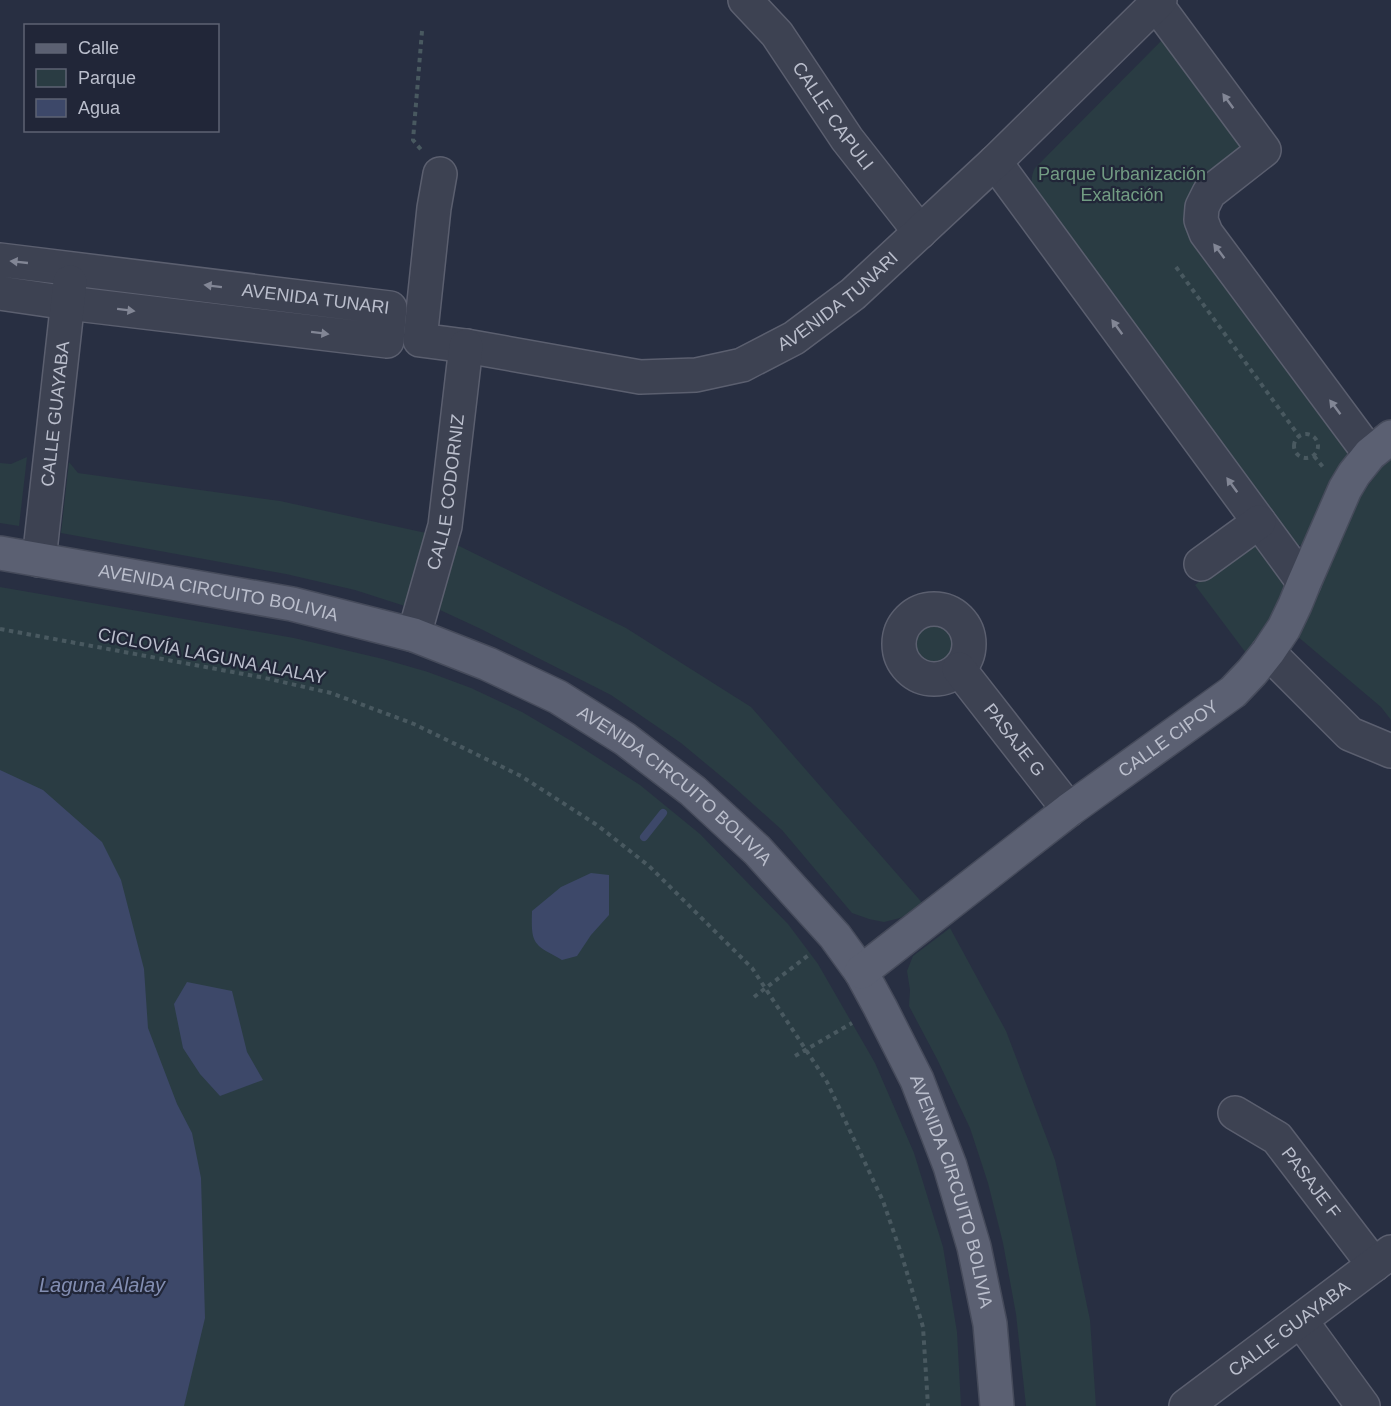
<svg xmlns="http://www.w3.org/2000/svg" width="1391" height="1406" font-family="Arial,sans-serif">
<style>
.green{fill:#2a3c43}
.water{fill:#3d4869}
.lines{fill:none;stroke-linecap:round;stroke-linejoin:round}
.stream{stroke:#3d4869;stroke-width:8}
.minor-casing{stroke:#5b5f6f;stroke-width:36}
.major-casing{stroke:#464b5b;stroke-width:36}
.path{stroke:#495960;stroke-width:4;stroke-dasharray:4.5 4.5;stroke-linecap:butt}
.minor{stroke:#3d4252;stroke-width:33}
.major{stroke:#5b6072;stroke-width:33}
.oneway{fill:#828695}
.labels{text-anchor:middle;dominant-baseline:central;stroke-width:4.5;stroke-linejoin:round;paint-order:stroke}
.street-label{font-size:18px;fill:#babecc;stroke:#212638}
.park-label{font-size:18px;fill:#729c83;stroke:#212638}
.water-label{font-size:20px;font-style:italic;fill:#838eb2;stroke:#212638}
</style>
<rect width="100%" height="100%" fill="#282f42"/>
<path class="green" d="M1166,36l81,112 -50,44 157,264 -21,24 -20,40 -7,22 -4,3h-4l-5,-4 -260,-352c-2,-8 -2,-13 2,-21z
M27,457l-8,69 -19,-3v-60l11,1z
M1391,457v263l-10,-13 -84,-71 50,-113 15,-29 24,-33z
M69,462l9,11 202,28 146,32 -15,75 -56,-18 -69,-16 -225,-41z
M1259,543l26,35v14l-36,65 -54,-72 45,-35z
M455,544l171,84 125,79 174,199 -25,12 -16,4 -15,-3 -17,-6 -70,-83 -48,-43 -53,-44 -70,-48 -130,-66 -41,-19 1,-12z
M0,587l294,51 89,21 45,13 43,16 51,24 51,30 67,43 60,49 88,90 30,40 57,99 39,90 29,94 14,85 4,74h-961z
M912 646a21 21 0 1 1 42 0a21 21 0 1 1-42 0Z
M950,928l56,103 49,129 17,74 18,86 6,86h-70l-10,-92 -13,-71 -15,-60 -18,-55 -33,-69 -28,-53 1,-16 -3,-19 6,-15z"/>
<path class="water" d="M0,770l43,20 59,52 19,38 23,89 4,59 29,76 15,29 9,45 4,140 -21,88h-184z
M591,873l18,2v40l-18,20 -14,21 -15,4c-29,-16 -31,-15 -30,-49l29,-24z
M187,982l45,9 15,61 16,28 -43,16 -20,-22 -17,-26 -9,-44z"/>
<g class="lines">
<path class="stream" d="M644,837l19,-24"/>
<g class="minor-casing">
<g id="minor">
<path id="s1" d="M745,0l32,34 70,105 73,93"/>
<path d="M1156,4l108,146 -55,43 -7,14 -1,13 5,13 164,221"/>
<path d="M995,162l309,421"/>
<path id="s2" d="M440,174l-6,34 -14,132 46,6 174,31 56,-2 46,-10 52,-27 59,-44 142,-132 165,-162"/>
<path id="s3" d="M0,260l390,48 -3,33 -319,-38 -68,-10"/>
<path id="s4" d="M39,560l31,-278"/>
<path d="M1201,564l58,-42"/>
<circle cx="934" cy="644" r="35"/>
<path id="s5" d="M414,635l31,-109 21,-180"/>
<path d="M1268,652l82,82 41,17"/>
<path id="s6" d="M959,669l110,141"/>
<path id="s7" d="M1235,1113l42,25 97,127"/>
<path d="M1301,1321l62,85"/>
<path id="s8" d="M1186,1406l205,-154"/>
</g>
</g>
<g class="major-casing">
<g id="major">
<path id="s9" d="M0,553l292,51 122,31 74,29 70,33 67,42 68,52 64,59 78,86 26,36 19,35 37,73 33,86 24,81 16,77 7,82"/>
<path id="s10" d="M861,972l208,-162 164,-118 19,-20 16,-20 16,-24 11,-23 9,-22 41,-94 9,-15 16,-20 21,-17"/>
</g>
</g>
<path class="path" d="M422,31l-9,109 10,12
M1176,267l123,169
M1294 446a12 12 0 1 1 24 0a12 12 0 1 1-24 0Z
M1314,456l9,11
M0,629l265,49 66,15 83,31 107,52 76,49 52,41 103,102 75,114 56,119 19,55 21,71 5,79
M754,997l56,-43
M795,1056l57,-33"/>
<use href="#minor" class="minor"/>
<use href="#major" class="major"/>
</g>
<defs><path id="oneway-solid" d="M-6-.8H1V-3.2L6.5 0L1 3.2V.8H-6Z" transform="scale(1.5)"/></defs>
<g class="oneway">
<use href="#oneway-solid" transform="translate(1228 101) rotate(-126)"/>
<use href="#oneway-solid" transform="translate(1219 251) rotate(-127)"/>
<use href="#oneway-solid" transform="translate(19 262) rotate(-174)"/>
<use href="#oneway-solid" transform="translate(213 286) rotate(-173)"/>
<use href="#oneway-solid" transform="translate(126 310) rotate(7)"/>
<use href="#oneway-solid" transform="translate(1117 327) rotate(-126)"/>
<use href="#oneway-solid" transform="translate(320 333) rotate(7)"/>
<use href="#oneway-solid" transform="translate(1335 407) rotate(-127)"/>
<use href="#oneway-solid" transform="translate(1232 485) rotate(-126)"/>
</g>
<g class="labels">
<g class="street-label">
<text stroke="none"><textPath href="#s1" startOffset="146">CALLE CAPULI</textPath></text>
<text stroke="none"><textPath href="#s2" startOffset="609">AVENIDA TUNARI</textPath></text>
<text stroke="none"><textPath href="#s3" startOffset="318">AVENIDA TUNARI</textPath></text>
<text stroke="none"><textPath href="#s4" startOffset="147">CALLE GUAYABA</textPath></text>
<text stroke="none"><textPath href="#s5" startOffset="147">CALLE CODORNIZ</textPath></text>
<text stroke="none"><textPath href="#s9" startOffset="222">AVENIDA CIRCUITO BOLIVIA</textPath></text>
<text transform="translate(212 656) rotate(11)">CICLOVÍA LAGUNA ALALAY</text>
<text stroke="none"><textPath href="#s10" startOffset="386">CALLE CIPOY</textPath></text>
<text stroke="none"><textPath href="#s6" startOffset="90">PASAJE G</textPath></text>
<text stroke="none"><textPath href="#s9" startOffset="726">AVENIDA CIRCUITO BOLIVIA</textPath></text>
<text stroke="none"><textPath href="#s7" startOffset="105">PASAJE F</textPath></text>
<text stroke="none"><textPath href="#s9" startOffset="1230">AVENIDA CIRCUITO BOLIVIA</textPath></text>
<text stroke="none"><textPath href="#s8" startOffset="129">CALLE GUAYABA</textPath></text>
</g>
<g class="park-label">
<text x="1122" y="174">Parque Urbanización<tspan x="1122" dy="21">Exaltación</tspan></text>
</g>
<g class="water-label">
<text x="102" y="1285">Laguna Alalay</text>
</g>
</g>
<rect x="24" y="24" width="195" height="108" fill="#212638" stroke="#5e6373" stroke-width="1.5"/>
<rect x="36" y="44" width="30" height="9" fill="#5b6072" stroke="#5e6373" stroke-width="1.5"/>
<text x="78" y="54" font-size="18" fill="#babecc">Calle</text>
<rect x="36" y="69" width="30" height="18" fill="#2a3c43" stroke="#5e6373" stroke-width="1.5"/>
<text x="78" y="84" font-size="18" fill="#babecc">Parque</text>
<rect x="36" y="99" width="30" height="18" fill="#3d4869" stroke="#5e6373" stroke-width="1.5"/>
<text x="78" y="114" font-size="18" fill="#babecc">Agua</text>
</svg>
